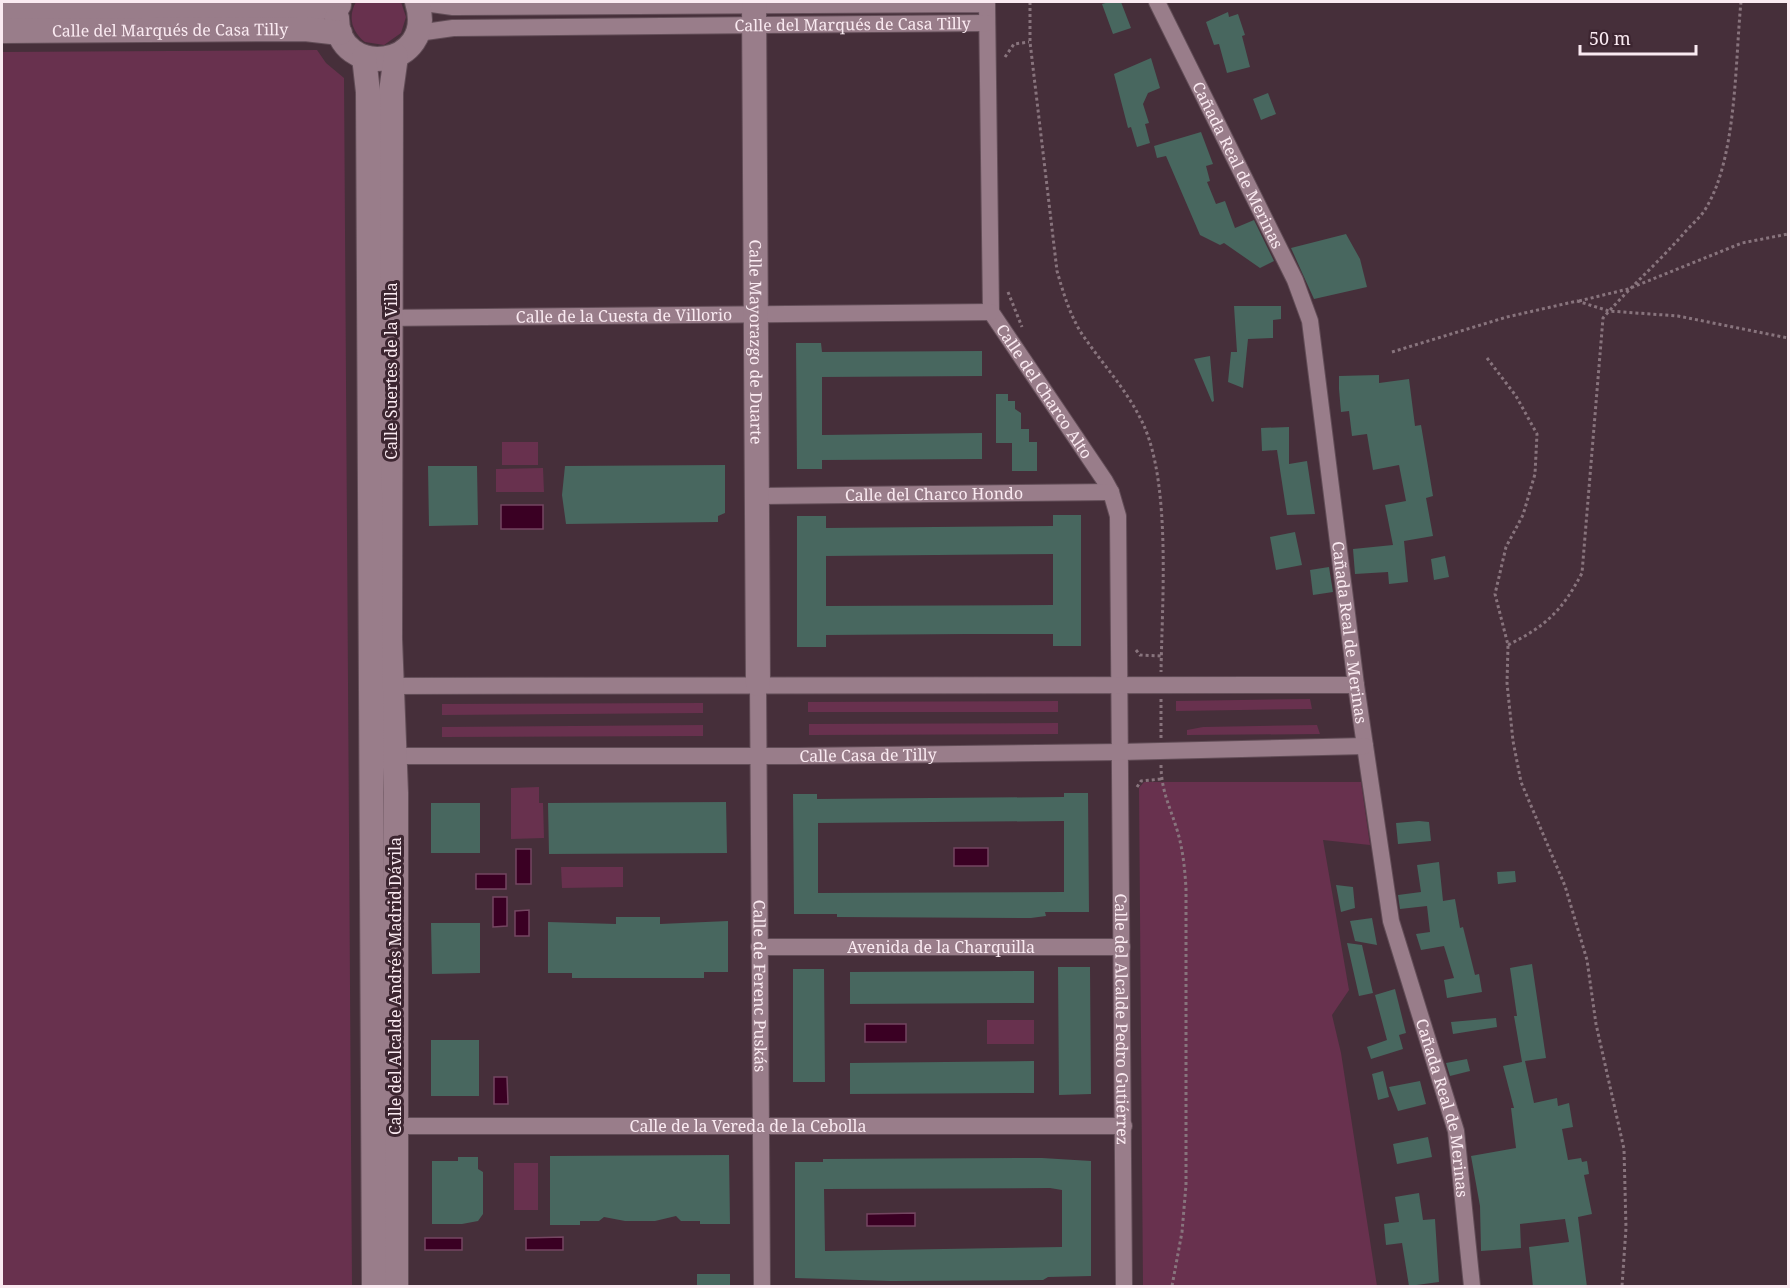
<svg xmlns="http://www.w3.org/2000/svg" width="1790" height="1288" font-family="'Noto Serif',serif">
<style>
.green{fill:#68314e}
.water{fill:#3a0023;stroke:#744661;stroke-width:1.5}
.building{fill:#48675f;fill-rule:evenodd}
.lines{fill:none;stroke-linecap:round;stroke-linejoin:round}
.street-casing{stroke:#624d57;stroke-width:18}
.secondary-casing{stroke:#624d57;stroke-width:26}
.path{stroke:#88747d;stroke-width:3;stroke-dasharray:3 3;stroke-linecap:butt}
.street{stroke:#997d8a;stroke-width:16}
.secondary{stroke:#997d8a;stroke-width:24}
.labels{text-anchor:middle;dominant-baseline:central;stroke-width:6;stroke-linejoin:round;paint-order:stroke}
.street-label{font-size:16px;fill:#faeaf1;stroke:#3c2530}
</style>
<rect width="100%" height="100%" fill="#462f3a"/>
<path class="green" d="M356,2h45l5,15 -5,16 -17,12 -19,-3c-14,-11 -17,-26 -9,-40z
M317,50l9,13 18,15 8,1208h-350v-1234z
M502,442h36v23h-36z
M543,468l1,24h-48v-23z
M1310,699l2,10 -136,2v-10z
M1058,701v11h-250v-10z
M703,703v10l-261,2v-11z
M1058,723v11l-249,1v-11z
M703,725v11l-261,1v-10z
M1317,725l3,9 -133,1v-5l16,-3z
M1144,782h217l9,63 -47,-5 26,150 -17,25 9,38 36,233h-234l-4,-498z
M539,787v16h4l1,35 -33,1v-51z
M561,867h62v20l-61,1z
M987,1020h47v24h-47z
M514,1163h24v47h-24z"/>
<path class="water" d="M501,505h42v24h-42z
M954,848h34v18h-34z
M516,849h15v35h-15z
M476,874h30v15h-30z
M493,897h14v29l-14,1z
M529,910v26h-14v-25z
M865,1024h41v18h-41z
M494,1077h13l1,27h-14z
M915,1213v13h-48v-12z
M563,1237v13h-37v-12z
M425,1238h37v12h-37z"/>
<path class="building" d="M1109,2h12l10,26 -18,6 -11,-30z
M1228,12l1,5 9,-3 7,21 -3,1 8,31 -23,6 -8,-29 -5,1 -8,-23z
M1151,58l9,30 -12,5 -5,11 6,19 -4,1 5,19 -13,4 -6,-20 -3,1 -14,-54z
M1268,93l8,21 -15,6 -8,-21z
M1201,132l12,32 -7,2 4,15 -3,1 9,22 9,-3 10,27 19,-8 20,41 -14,7 -36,-25 -4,2 -20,-10 -34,-79 -9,2 -3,-12z
M1346,234l14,25 7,28 -53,12 -23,-51z
M1234,306h47v13l-8,1v18l-25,1 -5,49 -15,-6 3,-30h6z
M796,343h25l1,9 160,-1v25l-160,1v58l160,-2v26l-160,1v9h-25z
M1210,356l4,45 -2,1 -18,-43z
M1379,375v8l30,-4 6,47 6,-1 12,71 -7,2 7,38 -29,5 4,41 -19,2 -1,-12 -33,2 -2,-25 40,-4 -8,-40 21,-4 -7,-36 -26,5 -6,-36 -15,2 -3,-25 -8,1 -2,-23v-13z
M996,394h12v7h7v8l6,4v16h8v13h8v29h-25v-28h-16z
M1289,427v37l18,-3 8,53 -28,1 -10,-65 -15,1 -1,-23z
M725,465v48l-7,3v6l-152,2 -4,-29 3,-29z
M428,466h49l1,59 -49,1z
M1053,515h28v131h-28v-12h-86l-141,1v12h-29v-131h29v12l227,-2zM1053,554v51l-227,1v-50z
M1295,532l7,33 -26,5 -6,-33z
M1445,556l4,21 -15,3 -3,-21z
M1329,567l4,25 -20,3 -3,-25z
M1064,793h24l1,119h-44l1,4 -15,2 -194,-1v-3h-43l-1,-120h24v5l247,-2zM1064,821v71l-246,1v-70z
M726,802l1,51 -178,1 -1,-51z
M431,803h49v50h-49z
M1419,821l10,1 2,19 -33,3 -2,-21z
M1439,862l4,39 12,-2 5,29 3,-1 12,48 4,-1 3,18 -35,6 -3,-18 10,-2 -10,-32 -23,4 -5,-16 14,-2 -3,-26 -27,3 -2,-14 23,-3 -4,-27z
M1515,871l1,11 -18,2 -1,-12z
M1336,885l17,2 2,21 -14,4z
M616,917h44v7l68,-3v51h-24v6h-132v-5h-24v-51l68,2z
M1372,918l5,27 -22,-4 -5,-20z
M431,923h49v50l-48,1z
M1347,943l15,2 11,48 -14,3z
M1532,964l14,94 -21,3 9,42 23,-5 1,8 11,-3 4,24 -11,2 6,31 13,-2 1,4 5,-1 2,13 -5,1 8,39 -14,3 9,70h-54l-4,-40 40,-5 -4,-23 -45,5 1,24 -40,3 -1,-45 -9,-50 45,-8 -5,-40h3l-11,-42 19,-4 -8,-46h3l-7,-48z
M1058,967h32l1,127 -32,1z
M793,969h31l1,113h-32z
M1034,971v32l-184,1v-32z
M1395,989l11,44 -7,2 4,14 -32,10 -4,-12 20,-7 -12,-45z
M1496,1018l1,9 -44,7 -2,-12z
M431,1040h48v56h-48z
M1467,1059l3,12 -20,5 -4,-13z
M1034,1061v32l-184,1v-31z
M1383,1071l6,26 -11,3 -6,-26z
M1420,1081l6,23 -28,7 -9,-24z
M1428,1137l4,20 -35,7 -4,-20z
M729,1155l1,69h-30v-3h-19l-5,-5 -21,5h-30l-21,-4 -5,4h-19v4h-30v-69z
M458,1157h20v12l5,3v42l-5,7 -16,3h-30v-63h26z
M1042,1158l49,3v115l-43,1 -5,3 -152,1 -96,-3v-116h28v-3zM1050,1188l12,2v57l-237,4 -1,-62z
M1419,1193l4,27 12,-1 4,63 -30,4 -7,-43 -16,2 -2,-21 15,-2 -4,-25z
M697,1274h33v13h-33z"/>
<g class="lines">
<g class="street-casing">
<g id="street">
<path id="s1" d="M417,2l36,5 534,-3 4,308 114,169 6,11 7,24 6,770"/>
<path id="s2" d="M1157,2l138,278 15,41 46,364 35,236 65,210 16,155"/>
<path id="s3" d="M418,33l35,-5 534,-5"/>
<path id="s4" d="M380,318l611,-6"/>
<path id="s5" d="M756,496l355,-4"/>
<path id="s6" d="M758,684l4,602"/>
<path d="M382,686l974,-1"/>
<path id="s7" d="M385,756h412l323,-4 245,-6"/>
<path id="s8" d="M759,947h363"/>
<path id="s9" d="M386,1126h738"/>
</g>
</g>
<g class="secondary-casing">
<g id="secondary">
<path id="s10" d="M754,2l4,682"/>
<path d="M2,10l303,-1 34,-4"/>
<path d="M337,18c0,62 101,51 80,-16"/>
<path id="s11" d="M2,31l303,-2 35,4"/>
<path d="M396,56l-5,36 -1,547 6,154v493"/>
<path d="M364,57l4,35 6,1194"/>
</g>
</g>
<path class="path" d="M1030,2v40l27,229c6,21 12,41 23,60 21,32 48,59 64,95 27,61 18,177 17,246
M1005,57l9,-13 15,-2
M1008,292l14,35
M1579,301l49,-12 114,-46 46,-9
M1392,352l115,-35 70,-16 32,10 69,5 110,22
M1487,358l29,38 21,38 -2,40 -12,41 -17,32 -11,47 13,51 -1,38 6,58 8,41 44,104 22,74 9,64 28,125 2,79 -4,58
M1508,645c38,-19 54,-34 74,-72l21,-255c26,-30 56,-56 82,-86 7,-8 16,-15 21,-24 31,-51 29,-147 35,-206
M1136,650l4,5 21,1
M1161,738v-39
M1161,765c0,26 10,44 17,68 5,18 7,37 8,56v296l-4,47 -10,54
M1137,787l4,-6 20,-2"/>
<use href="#street" class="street"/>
<use href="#secondary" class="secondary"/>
</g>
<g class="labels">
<g class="street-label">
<text stroke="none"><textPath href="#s3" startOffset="435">Calle del Marqués de Casa Tilly</textPath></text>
<text stroke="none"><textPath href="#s11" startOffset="168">Calle del Marqués de Casa Tilly</textPath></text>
<text stroke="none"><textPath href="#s2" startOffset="182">Cañada Real de Merinas</textPath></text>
<text stroke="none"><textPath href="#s4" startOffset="244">Calle de la Cuesta de Villorio</textPath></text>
<text stroke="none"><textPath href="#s10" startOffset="340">Calle Mayorazgo de Duarte</textPath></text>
<text transform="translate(391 371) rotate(-90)">Calle Suertes de la Villa</text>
<text stroke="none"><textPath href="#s1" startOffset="974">Calle del Charco Alto</textPath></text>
<text stroke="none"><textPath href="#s5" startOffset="178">Calle del Charco Hondo</textPath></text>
<text stroke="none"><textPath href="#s2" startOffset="668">Cañada Real de Merinas</textPath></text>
<text stroke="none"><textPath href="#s7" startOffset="483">Calle Casa de Tilly</textPath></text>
<text stroke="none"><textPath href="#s8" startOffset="182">Avenida de la Charquilla</textPath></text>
<text stroke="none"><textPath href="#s6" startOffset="302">Calle de Ferenc Puskás</textPath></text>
<text transform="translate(395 986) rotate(-90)">Calle del Alcalde Andrés Madrid Dávila</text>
<text stroke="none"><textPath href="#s1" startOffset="1623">Calle del Alcalde Pedro Gutiérrez</textPath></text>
<text stroke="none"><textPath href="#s2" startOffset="1154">Cañada Real de Merinas</textPath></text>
<text stroke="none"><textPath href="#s9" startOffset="362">Calle de la Vereda de la Cebolla</textPath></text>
</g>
</g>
<rect width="1790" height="1288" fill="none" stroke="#faeaf1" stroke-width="6"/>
<path d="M1580 45v9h116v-9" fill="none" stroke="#faeaf1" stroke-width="3"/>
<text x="1589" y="45" font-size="18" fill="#faeaf1" stroke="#3c2530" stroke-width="4.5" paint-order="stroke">50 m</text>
</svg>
